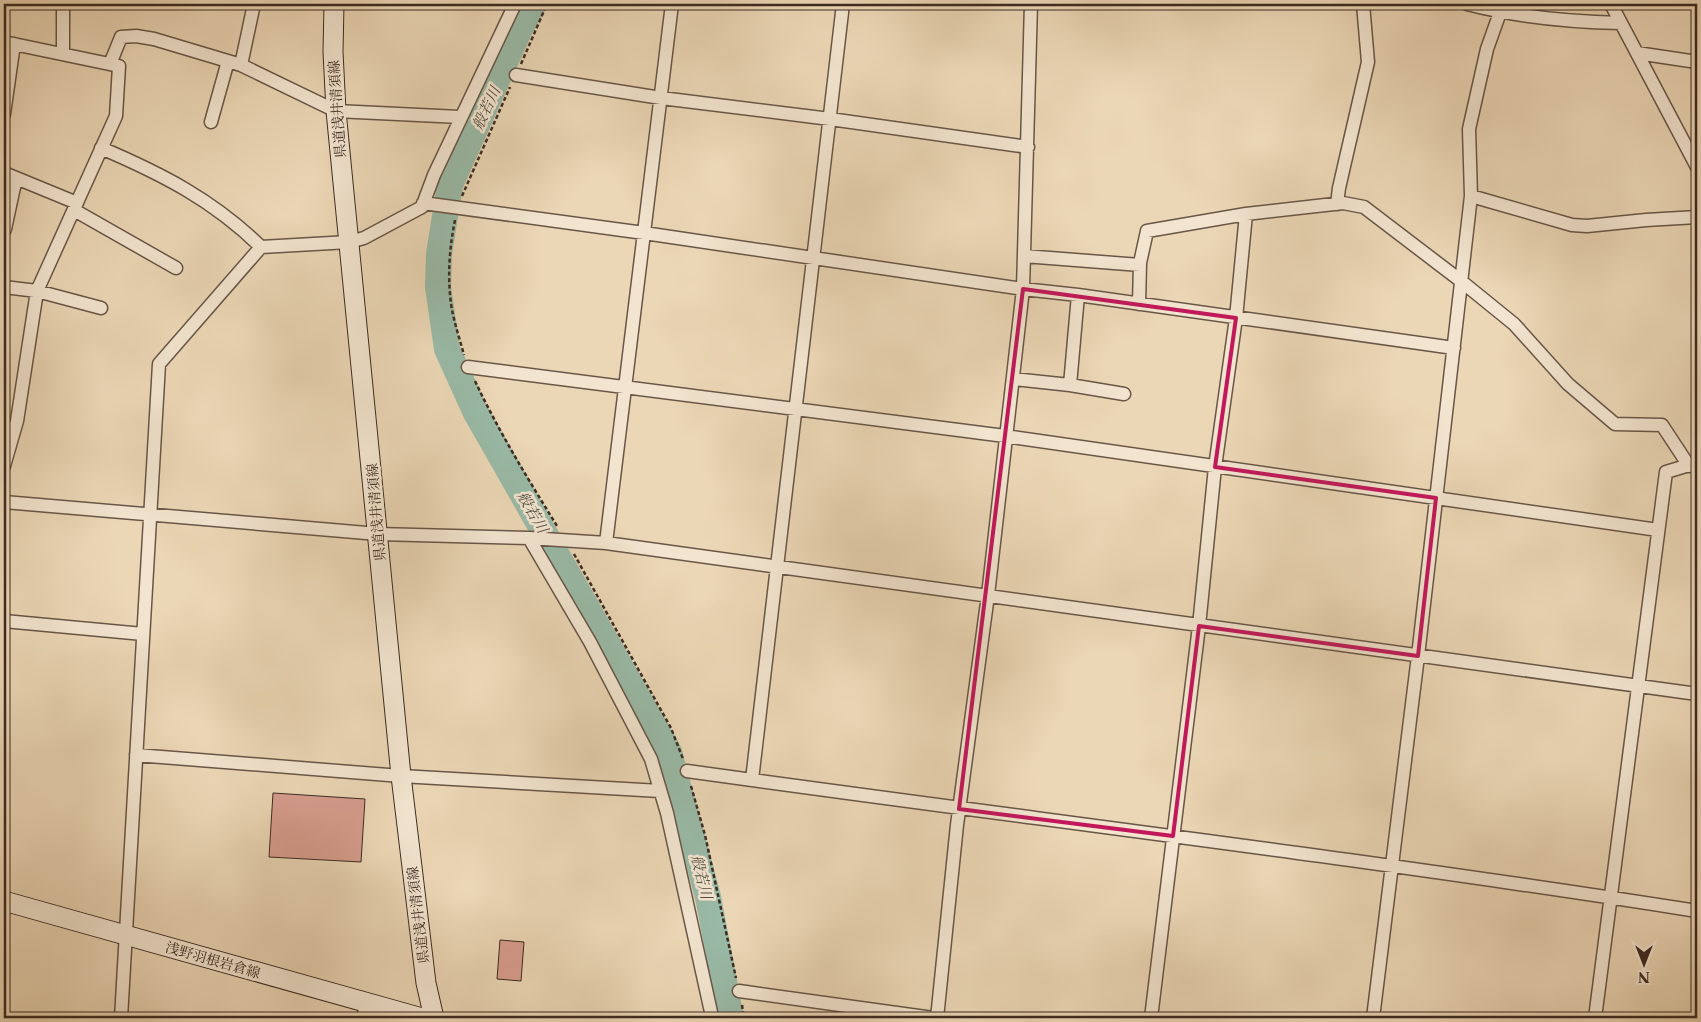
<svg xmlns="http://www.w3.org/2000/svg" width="1701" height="1022" font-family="'Libre Caslon Text','Noto Serif JP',serif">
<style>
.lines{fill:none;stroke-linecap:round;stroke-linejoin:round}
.stream{stroke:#748172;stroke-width:4.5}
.river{stroke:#99baa7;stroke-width:26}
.building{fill:#d79d8e;stroke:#3c2b22}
.street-casing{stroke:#685647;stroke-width:15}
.secondary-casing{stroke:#3c2b22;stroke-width:21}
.path{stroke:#3c2b22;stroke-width:2.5;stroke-dasharray:4 2.5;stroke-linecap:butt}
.street{stroke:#f2e4cf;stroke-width:12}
.secondary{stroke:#f2e4cf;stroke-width:19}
.marked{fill:none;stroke:#c2185b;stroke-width:4;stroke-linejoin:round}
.labels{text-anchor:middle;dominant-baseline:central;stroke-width:5;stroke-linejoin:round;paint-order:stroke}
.street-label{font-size:14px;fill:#3c2b22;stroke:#f2e4cf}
.water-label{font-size:15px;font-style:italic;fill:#534f43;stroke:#f2e4cf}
</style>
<rect width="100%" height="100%" fill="#ebd6b5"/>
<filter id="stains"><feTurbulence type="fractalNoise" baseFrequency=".004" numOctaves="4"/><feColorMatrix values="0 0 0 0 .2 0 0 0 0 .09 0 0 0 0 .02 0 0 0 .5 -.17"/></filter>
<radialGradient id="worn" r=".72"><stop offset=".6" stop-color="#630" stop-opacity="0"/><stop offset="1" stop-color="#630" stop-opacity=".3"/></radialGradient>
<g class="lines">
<path class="stream" d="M725,1018l4,-12"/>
<path class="river" d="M534,4l-14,25 -70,156 -11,69 -1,33 9,62 28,62 194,341 39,145 23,121"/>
</g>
<path class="building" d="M273,793l92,6 -4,63 -92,-5z
M500,940l24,2 -3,39 -24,-2z"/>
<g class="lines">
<g class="street-casing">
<path id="street" d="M1467,4c50,13 102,18 154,19
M1611,4l86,163
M4,42l115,24 -3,50 -79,175 -20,130 -13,45
M1637,53l60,9
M63,54v-50
M110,64l11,-27 15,-1 18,3 87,26 95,46 124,6
M241,65l13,-61
M516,75l145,23 169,21 198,28
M4,114l10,-70
M211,122l17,-61
M101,148c61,26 112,52 160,99l88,-5 15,-4 58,-31 12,-32 81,-171
M4,173l73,30
M1471,196l101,29 15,1 59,-6 51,-3
M423,203l221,30 379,56 55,6 376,53
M1337,204l2,-16 29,-126 -5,-58
M74,210l102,58
M4,229h1l11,-51
M1024,256l116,9
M4,287l33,4 64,17
M1139,304l1,-41 7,-32 99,-17 97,-11 21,4 97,74 53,43 54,60 47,40 47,1 27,41
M468,367l537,69 653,94
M1013,379l57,6 8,-90
M1070,385l54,9
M4,502l374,32 151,4 77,5 1091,151
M529,538l61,104 61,117 16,54 44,199 -2,6
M606,543l66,-539
M4,621l139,13
M136,755l265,21 259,15
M687,771c337,47 674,87 1010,140
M752,780l91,-776
M739,991l194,27
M121,1018l38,-654 102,-117
M364,1018l1,-15
M937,1018l20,-193 31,-230 35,-306 8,-285
M1151,1018l48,-392 16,-159 21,-149 10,-104
M1373,1018l45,-362 53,-460 -2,-67 18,-80 16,-45
M1595,1018l71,-546 30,-9"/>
</g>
<g class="secondary-casing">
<path id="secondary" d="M334,4l-1,48 3,59 65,665 25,207 8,35
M4,901l418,117"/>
</g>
<path class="path" d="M521,64l26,-60
M462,196l48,-109
M455,220c-6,30 -8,60 -3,90 3,15 8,30 12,45
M475,381c24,51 53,98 82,145
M574,554l97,174 12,31
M691,786l14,49 31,143
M742,1005l2,13"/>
<use href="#street" class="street"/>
<use href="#secondary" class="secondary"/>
</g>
<path class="marked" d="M1023,289l213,29 -21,149 221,31 -18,158 -219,-30 -26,210 -214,-27z"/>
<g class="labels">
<g class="street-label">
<text transform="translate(337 109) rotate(-94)">県道浅井清須線</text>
<text transform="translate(376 512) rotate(-95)">県道浅井清須線</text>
<text transform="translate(418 915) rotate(-97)">県道浅井清須線</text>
<text transform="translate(213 960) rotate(16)">浅野羽根岩倉線</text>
</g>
<g class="water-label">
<text transform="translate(486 108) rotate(-65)">般若川</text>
<text transform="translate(533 512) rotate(60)">般若川</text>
<text transform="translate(702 877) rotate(76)">般若川</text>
</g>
</g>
<rect width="1701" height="1022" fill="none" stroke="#ebd6b5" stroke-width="20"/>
<rect x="5" y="5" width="1691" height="1012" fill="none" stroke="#3c2b22" stroke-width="2.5"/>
<rect x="10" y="10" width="1681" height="1002" fill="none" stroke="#3c2b22"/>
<g transform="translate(1644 964) rotate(180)" stroke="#f2e4cf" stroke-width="4" paint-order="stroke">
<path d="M0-4L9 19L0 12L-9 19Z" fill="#3c2b22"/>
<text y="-8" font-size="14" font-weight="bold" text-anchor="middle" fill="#3c2b22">N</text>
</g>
<rect width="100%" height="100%" filter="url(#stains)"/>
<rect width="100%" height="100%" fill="url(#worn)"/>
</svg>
